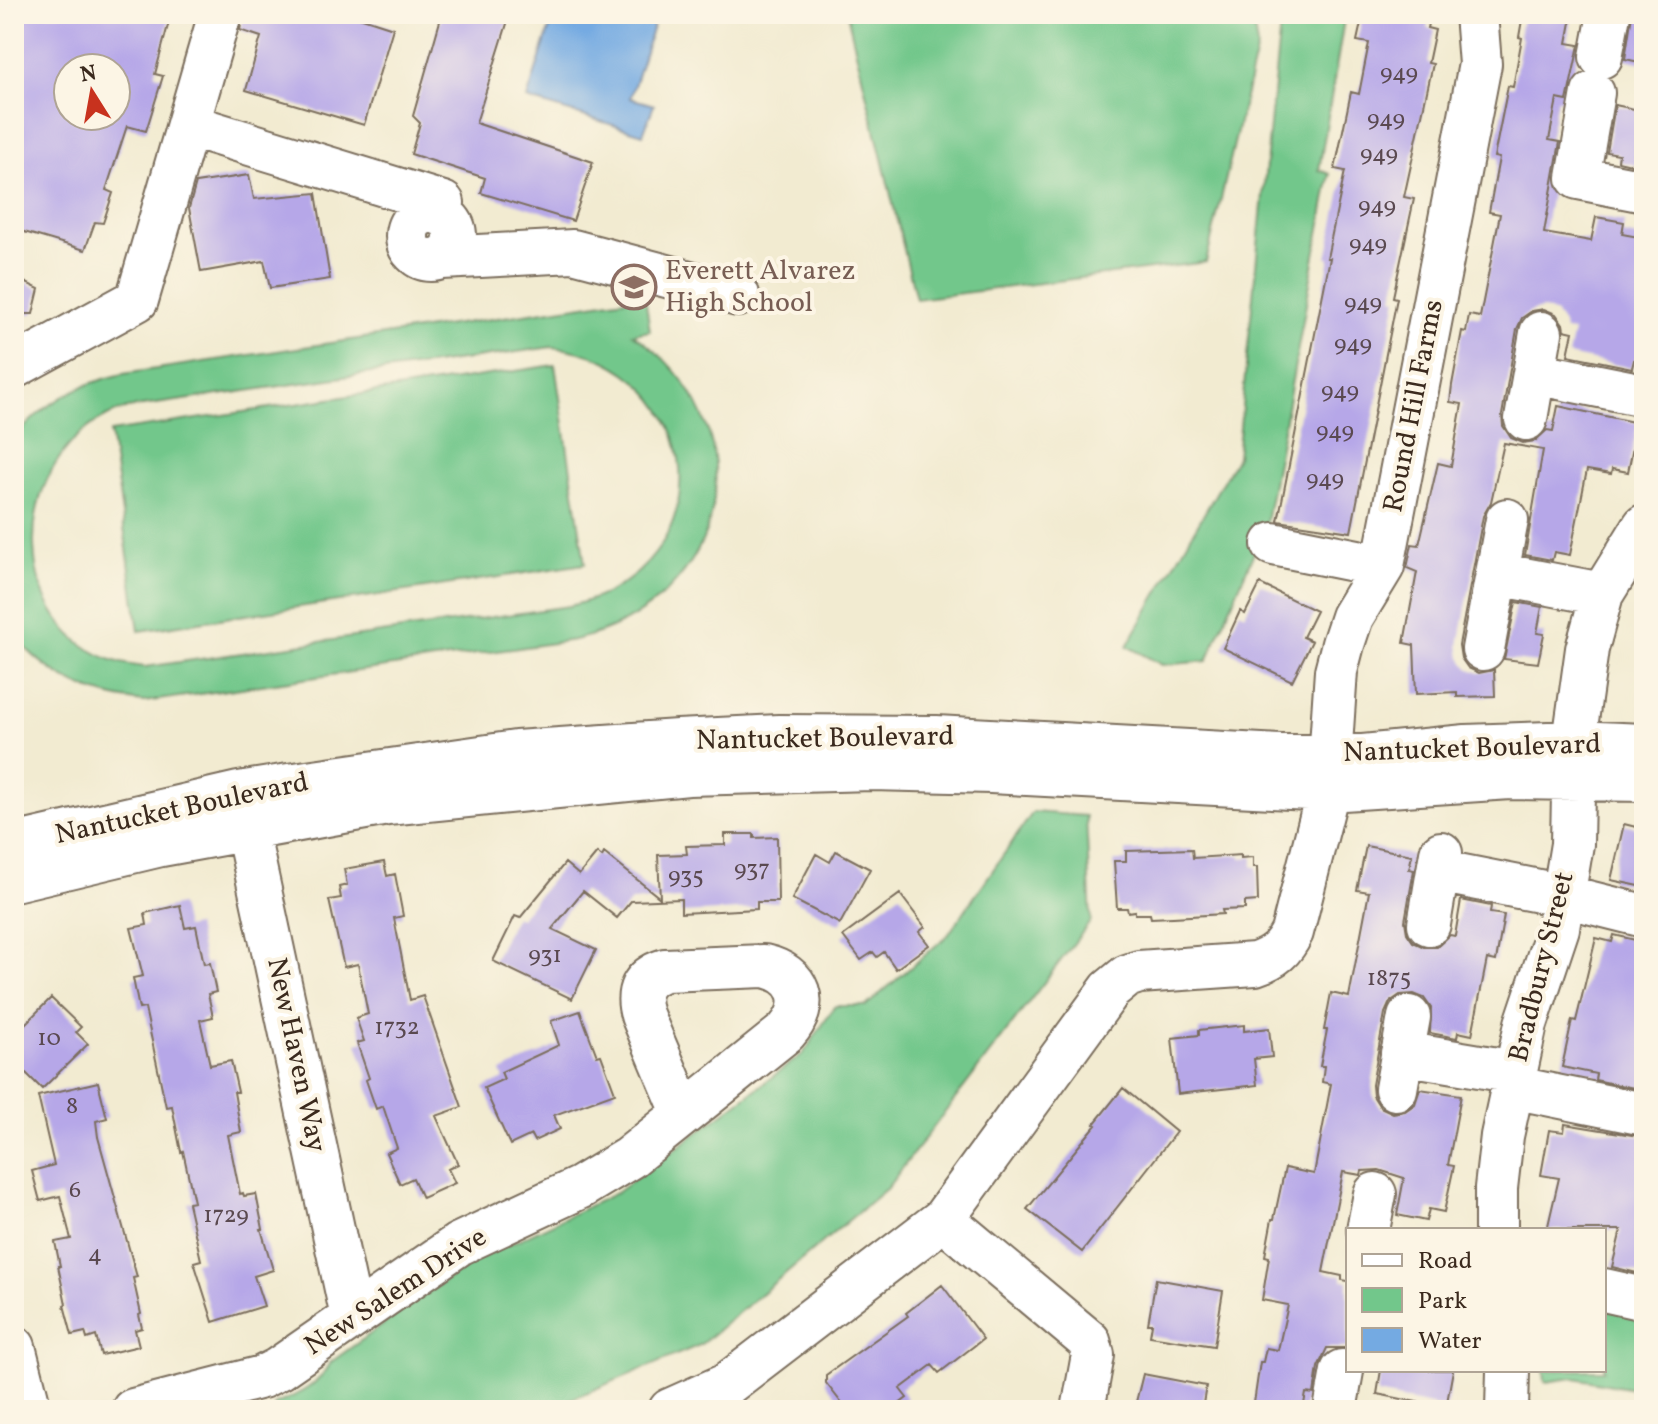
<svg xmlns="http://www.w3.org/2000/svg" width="1658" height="1424" font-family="Vollkorn,serif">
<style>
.green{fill:#72c78b;stroke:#567854;stroke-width:2;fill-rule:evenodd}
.water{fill:#74aae2;stroke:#586a80;stroke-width:2}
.building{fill:#b6a7e8;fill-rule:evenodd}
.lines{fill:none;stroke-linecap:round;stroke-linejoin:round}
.minor-casing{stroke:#7b6e5d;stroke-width:46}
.minor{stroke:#fff;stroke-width:42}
.labels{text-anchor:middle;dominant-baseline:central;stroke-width:8;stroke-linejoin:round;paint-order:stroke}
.number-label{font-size:24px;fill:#5a4950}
.education-label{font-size:28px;fill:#785e54;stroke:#fcf5e5;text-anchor:start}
.street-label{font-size:28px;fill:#3b2a1e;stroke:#fcf5e5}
</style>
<rect width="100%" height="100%" fill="#fcf5e5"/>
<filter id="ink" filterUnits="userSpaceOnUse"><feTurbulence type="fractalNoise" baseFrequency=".0125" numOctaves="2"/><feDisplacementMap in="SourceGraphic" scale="16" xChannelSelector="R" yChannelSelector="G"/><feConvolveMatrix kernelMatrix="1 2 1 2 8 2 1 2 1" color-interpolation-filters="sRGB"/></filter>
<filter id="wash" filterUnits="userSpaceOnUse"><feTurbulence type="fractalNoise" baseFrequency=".006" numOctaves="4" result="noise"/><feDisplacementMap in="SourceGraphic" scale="32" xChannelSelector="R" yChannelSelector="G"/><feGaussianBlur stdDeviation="1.8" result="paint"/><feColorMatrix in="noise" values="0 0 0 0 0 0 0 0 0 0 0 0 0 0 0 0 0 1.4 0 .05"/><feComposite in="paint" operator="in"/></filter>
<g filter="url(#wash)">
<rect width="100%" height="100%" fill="#f2ebd1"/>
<path class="green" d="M847,14h405l5,33 -51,215 -290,37z
M1281,14h64l-26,156 11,4 -65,353 -58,134 -45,4 -35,-19 110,-189z
M645,296l5,35 -17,3c134,91 98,270 -59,306l-430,62c-54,-6 -95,-25 -130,-67v-196c29,-36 64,-55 109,-65zM552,347c162,17 174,224 17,259l-424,61c-145,-13 -145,-221 -17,-259z
M555,365l30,199 -446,67 -29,-199z
M1033,812l53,4 5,105 -204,267 -187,157 -131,55 4,10h-298l-1,-5c23,-10 46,-20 57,-43l137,-98 148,-71 187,-139 32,-48h31l82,-71z
M1604,1305l40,11v75l-70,-13 -29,4 -1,-12h60z"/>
<path class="water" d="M554,14h103l-27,84 24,7 -11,29 -116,-35z"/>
<g id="blocks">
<path class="building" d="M14,14h157l-16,60 8,2 -17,55 -19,-5 -21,64 7,3 -10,30 -8,-1 -10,28 -71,-21zM68,68h48v48h-48z
M243,14h107l43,14 -29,97 -118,-35 15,-53 -21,-7z
M442,14h68l-34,109 117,39 -20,59 -92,-28 4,-15 -74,-24 9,-31 -7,-7z
M1363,14h41l25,5 -2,9 8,2 -7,33 5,1 -29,133 10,2 -21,98 4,1 -46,234 -73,-11 52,-263h-3l18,-87 -10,-2 16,-77 8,2 10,-51 -12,-2z
M1523,14h32l17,3 -5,26 12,2 -12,56 -10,-2 -8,41 11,2 -16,91 47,8 5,-24 28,5 -2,12 22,4v124l-10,-2 -2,8 -64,-13 5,-23 -9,-2 -1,-6 -7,-10 -12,-5 -12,2 -10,7 -5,11 -15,86 1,11 8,12 12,5 12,-2 12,-11 6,1 5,-25 80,17 -10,49 -16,-3 -1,5 -24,-4 -17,85 -16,-3 -2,8 -27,-5 18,-105 -39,-7 -13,59 -8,14 -24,129 2,13 7,10 11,5 15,-3 1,26 -38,1v-5l-41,2 -2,-49 -10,-2 13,-71 -10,-4 5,-24 7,1 19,-82 13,3 11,-62 -12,-2 2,-17 10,-54 4,1 3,-17 11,2 20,-103 -11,-2 10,-54 -5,-1 14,-71 5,1 9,-49 -3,-1z
M1632,14h12v49l-19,-4z
M1615,105l29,6v56l-26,-6 1,-7 -12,-2z
M249,175l5,24 62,-6 14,86 -60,9 -6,-27 -63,11 -12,-64 7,-25z
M14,277l25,12 -6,25h-19z
M1260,584l56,27 -13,26 9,4 -20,40 -69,-33 17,-37 5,3z
M1516,602l26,5 -5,26 7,1 -6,29 -34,-4z
M1624,824l20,5v58l-33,-7z
M725,834h29v4l23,-1 1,65h-21v7l-76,4v-14l-50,2 -14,17 -34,-27 -31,38 44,21 -24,49 -79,-38 22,-45 5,2 45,-55 14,12 18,-22 5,4 2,-4 56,45 -2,-43 29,-1 -1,-8 39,-1z
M1366,846l46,9 -3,14 5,1 -9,51 2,12 6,9 11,5h13l13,-12 5,1 6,-36 30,6 -1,7 14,2 -8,46 -9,-2 -15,76 -14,-3 -1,6 -27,-5 1,-25 -7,-10 -10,-4 -14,1 -10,7 -5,11 -13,72 1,11 7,11 13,6 12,-2 10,-7 5,-15 41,6 -13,70 6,1 -10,46 -15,-3 -3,12 -29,-6 7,-37 -25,-8 -17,1 -1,4 -18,-3 -20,100 19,4v4l6,1v67h-21l-9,19 -4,27 -8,-1 -3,17h-50l7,-48h3l3,-14 12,2 10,-45 -26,-5 7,-43 -4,-1 7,-37h2l11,-51 29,6 17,-90 -9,-2 2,-16h-4l7,-36h-3l7,-37 18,4 20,-105 -12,-2z
M1192,849l1,9 48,-3v3l12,-1v10h4l1,34 -13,1v7l-23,1 1,4 -50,3 -22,1 -1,-4h-15v-3l-7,1 -1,-4h-10l-3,-47h12v-10z
M836,851l34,18 -30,55 -48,-25 24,-45 14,8z
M384,862l3,14 8,-2 8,42 -9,2 16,82 13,-4 39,111 -26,9 22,48 -10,5 7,14 -33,15 -9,-20 -13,6 -14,-31 11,-5 -14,-42 -7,3 -10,-29 3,-2 -12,-35 7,-2 -8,-23 12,-4 -10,-50 -14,3 -15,-67 12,-2 -2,-11 8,-2 -3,-16z
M900,894l25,33 -6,5 10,13 -33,24 -12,-17 -7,5 -4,-5 -12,8 -18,-24z
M180,905l5,23 11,-2 8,38 6,-1 6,29 -8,2 5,23 -13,3 10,45 21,-4 7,31h-4l7,40 -13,3 12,59 3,-1 1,3 12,-2 7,35h-2l12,41 -19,6 10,30 -51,16 -19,-60 7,-2 -13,-57 6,-1 -11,-51 -2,1 -9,-46 -6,1 -21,-99 -6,1 -6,-31 10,-2 -12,-48 16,-3 -2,-12z
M1614,935l30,7v148l-49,-10 1,-6 -34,-7 10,-47 4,1 20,-83 16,4z
M51,998l30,29 -5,5 12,12 -46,45 -28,-28v-26z
M580,1011l17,45 4,-1 14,38 -61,22 6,14 -26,12 -3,-6 -21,10 -26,-57 20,-9 -3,-7 58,-27 -8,-24z
M1244,1025v6l25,-3 3,29 -18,2 3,26 -79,9 -6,-56 27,-3v-5z
M98,1082l9,36 -11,3 2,16 39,140 -4,1 8,36 -2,1 3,13 -7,2 4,16 -38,9 -5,-19 -9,3 -2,-7 -13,3 -8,-30 2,-1 -8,-38h2l-5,-24 16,-3 -11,-43 -20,5 -8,-30 22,-6 -16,-69z
M1123,1088l53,44 -94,120 -55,-43 69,-84 -2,-1z
M1565,1124l79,13v126l-3,11 -29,-7 9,-37h-74l12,-52 -18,-3 8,-45 15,2z
M1156,1279l67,12 -9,55 -64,-10 2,-12h-4z
M942,1285l41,54 -44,34 -7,-8 -32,24 7,9 -16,12h-44l-21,-27v-8l82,-59 -2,-3z
M1381,1370h72l-7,38 -69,-14z
M1143,1374l63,12 -4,24h-68z"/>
</g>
</g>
<g filter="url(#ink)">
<use href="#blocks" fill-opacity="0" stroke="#7b6e5d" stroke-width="2"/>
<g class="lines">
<g class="minor-casing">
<path id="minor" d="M1601,57l8,-43
M1593,93l-15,85 66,13
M188,125l255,78 -3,11
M407 236a24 24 0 1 1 48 0a24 24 0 1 1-48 0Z
M442,258l131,-7 165,44
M14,367l123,-67 83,-286
M1534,373l110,22
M1526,419l15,-86
M1273,544l110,22
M1497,574l105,20
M1483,649l24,-129
M241,802l111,515
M14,845l225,-52 75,-12 202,-29 162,-11 101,-5 157,1 344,19h83l103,-10 108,-4 70,3
M1438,871l126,25 80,20
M14,880l147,-35 226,-41 301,-30 184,-5 119,3 337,18 182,-12 134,2
M1429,924l12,-71
M1402,1053l113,19
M1512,1087l132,27
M1396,1089l13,-72
M943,1219l146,122 4,14 -10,55
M1368,1230l7,-36
M1496,1230v-42l6,-52 24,-112 32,-96 14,-84 2,-102 13,-93 15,-55 42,-68
M1604,1290l40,9
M14,1347l16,63
M133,1410l129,-33 16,-8 181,-125 122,-57 48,-29 157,-126c25,-28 14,-58 -22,-66l-99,4c-23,7 -30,22 -23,45l41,97
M670,1410l56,-25 217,-166 167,-229 17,-14 12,-4 116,-8c19,-6 29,-15 37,-32l36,-142 8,-119 7,-27 9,-27 31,-51 97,-502 -4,-50
M1335,1410l7,-39
M1507,1410l1,-40"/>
</g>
<use href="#minor" class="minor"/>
</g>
</g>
<defs>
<g id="school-ring" transform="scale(2.3)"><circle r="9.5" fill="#fcf5e5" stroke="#8d6e63" stroke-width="1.5"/><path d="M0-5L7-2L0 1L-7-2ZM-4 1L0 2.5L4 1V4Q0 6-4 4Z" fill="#8d6e63"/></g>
</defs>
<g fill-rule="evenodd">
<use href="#school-ring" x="634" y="287"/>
</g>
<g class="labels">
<g class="number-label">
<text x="1399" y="74">949</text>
<text x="1386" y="120">949</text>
<text x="1379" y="155">949</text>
<text x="1377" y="207">949</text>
<text x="1368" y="245">949</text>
<text x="1363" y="304">949</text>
<text x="1353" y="345">949</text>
<text x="1340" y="392">949</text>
<text x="1335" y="432">949</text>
<text x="1325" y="480">949</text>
<text x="752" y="870">937</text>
<text x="686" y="877">935</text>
<text x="545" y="956">931</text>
<text x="1389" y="979">1875</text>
<text x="397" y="1028">1732</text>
<text x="49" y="1039">10</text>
<text x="72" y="1107">8</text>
<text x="75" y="1191">6</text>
<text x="226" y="1216">1729</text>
<text x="95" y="1255">4</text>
</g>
<g class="education-label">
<text x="665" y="271">Everett Alvarez<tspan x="665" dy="32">High School</tspan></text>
</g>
<g class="street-label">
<text transform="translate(1414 406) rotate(-79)">Round Hill Farms</text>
<text transform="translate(825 739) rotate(-1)">Nantucket Boulevard</text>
<text transform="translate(1472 749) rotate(-2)">Nantucket Boulevard</text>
<text transform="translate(182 809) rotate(-12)">Nantucket Boulevard</text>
<text transform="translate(1542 967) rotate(-76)">Bradbury Street</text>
<text transform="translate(296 1055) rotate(78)">New Haven Way</text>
<text transform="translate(396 1292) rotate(-33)">New Salem Drive</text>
</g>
</g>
<rect width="1658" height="1424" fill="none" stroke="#fcf5e5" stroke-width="48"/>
<rect x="1346" y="1228" width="260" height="144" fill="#fcf5e5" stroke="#afa495" stroke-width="2"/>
<rect x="1362" y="1254" width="40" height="12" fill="#ffffff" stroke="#afa495" stroke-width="2"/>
<text x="1418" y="1268" font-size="24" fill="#3b2a1e">Road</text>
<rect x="1362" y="1288" width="40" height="24" fill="#72c78b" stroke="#afa495" stroke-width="2"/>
<text x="1418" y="1308" font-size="24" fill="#3b2a1e">Park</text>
<rect x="1362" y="1328" width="40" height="24" fill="#74aae2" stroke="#afa495" stroke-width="2"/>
<text x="1418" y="1348" font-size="24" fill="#3b2a1e">Water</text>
<g transform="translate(92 92) rotate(349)"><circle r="38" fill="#fcf5e5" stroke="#afa495" stroke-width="2"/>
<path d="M0-6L14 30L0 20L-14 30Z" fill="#c8321e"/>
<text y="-12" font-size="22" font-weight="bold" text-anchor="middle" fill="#3b2a1e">N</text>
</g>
</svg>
